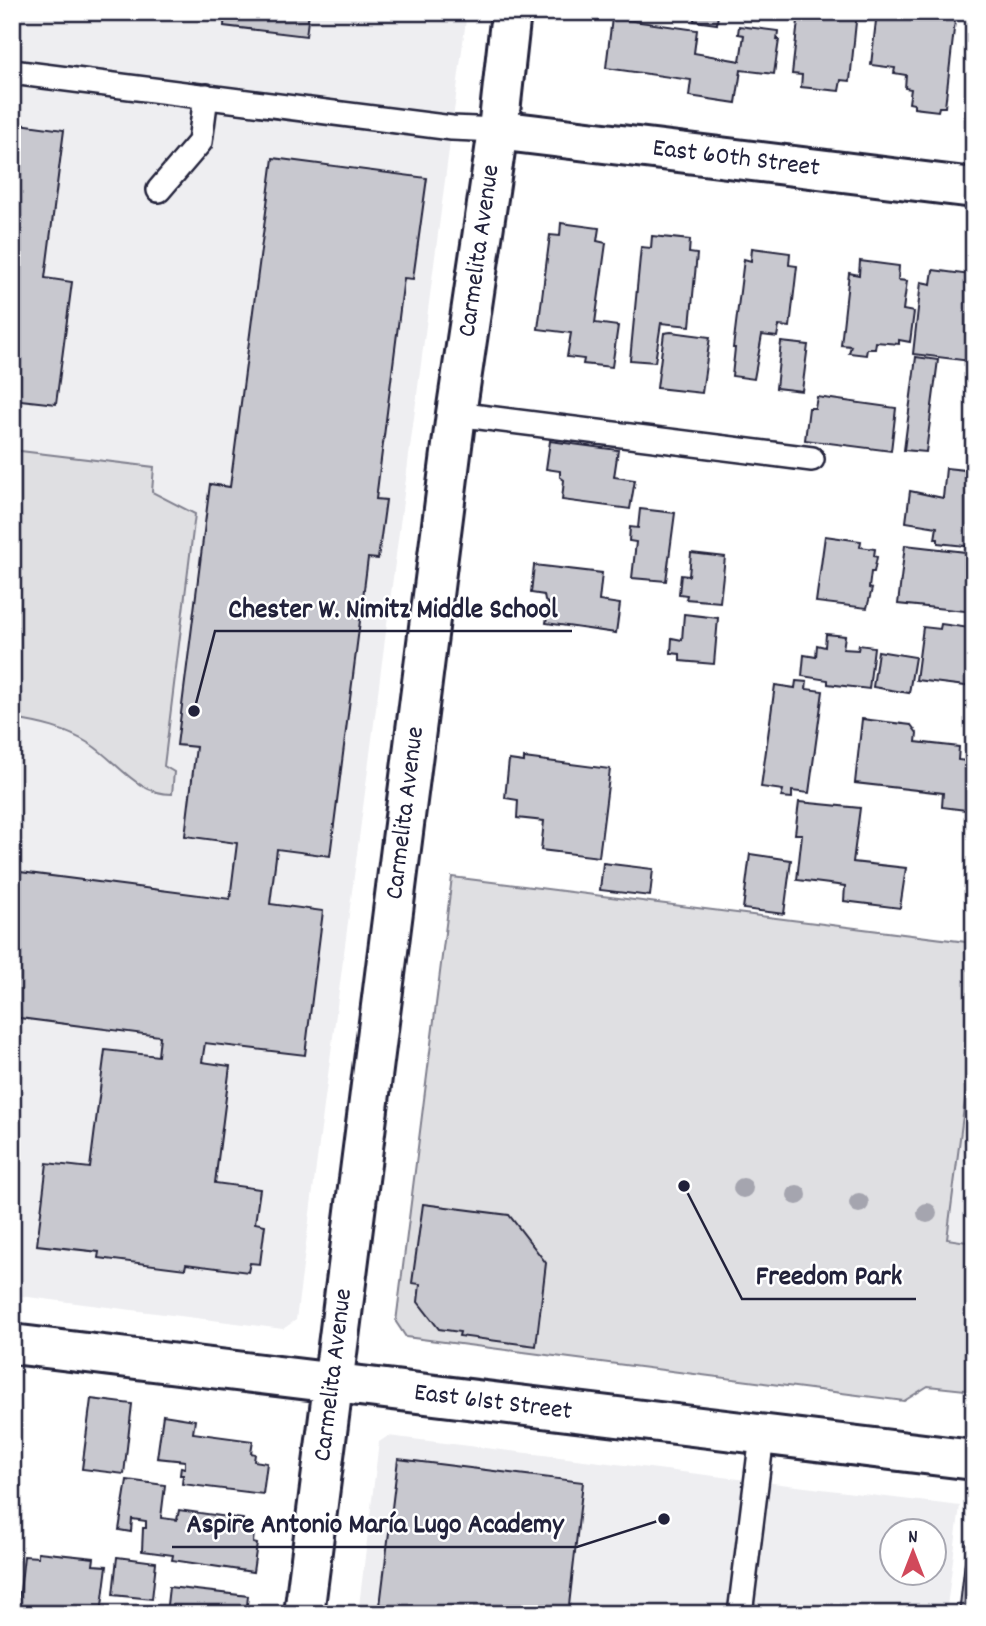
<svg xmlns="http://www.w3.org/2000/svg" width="986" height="1626" font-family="Dekko,sans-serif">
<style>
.built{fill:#eeeef1;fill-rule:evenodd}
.green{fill:#dfdfe2;stroke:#80808e;stroke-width:2}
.building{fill:#c8c8cf;stroke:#22223b;stroke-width:2}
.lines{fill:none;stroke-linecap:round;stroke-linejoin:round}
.lane-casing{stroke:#22223b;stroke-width:28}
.street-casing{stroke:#22223b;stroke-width:44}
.lane{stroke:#fff;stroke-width:23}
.street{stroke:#fff;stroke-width:38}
.tree{fill:#a5a5af}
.labels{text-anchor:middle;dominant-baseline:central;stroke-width:5;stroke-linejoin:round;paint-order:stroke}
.street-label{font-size:26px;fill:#22223b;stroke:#fff}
.leader{fill:none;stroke:#22223b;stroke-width:2.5}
.callout-dot{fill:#22223b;stroke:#fff;stroke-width:2.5}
.callout-label{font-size:28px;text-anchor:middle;font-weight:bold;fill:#22223b;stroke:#fff;stroke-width:5;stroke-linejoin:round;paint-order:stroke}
</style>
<rect width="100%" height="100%" fill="#fff"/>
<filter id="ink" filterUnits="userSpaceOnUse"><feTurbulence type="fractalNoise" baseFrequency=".0143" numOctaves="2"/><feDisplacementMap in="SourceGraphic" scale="14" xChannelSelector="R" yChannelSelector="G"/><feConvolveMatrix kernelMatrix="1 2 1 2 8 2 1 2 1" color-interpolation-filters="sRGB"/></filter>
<g filter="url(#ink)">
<path class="built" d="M12,12h455l-171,1308 -13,9 -271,-34z
M974,1029v362l-29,-134z
M388,1436l572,70 -14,108h-588l21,-172zM892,1532h42v42h-42z"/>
<path class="green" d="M12,450l142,17 -2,25 43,22 -31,252 10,6 -2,22c-36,0 -54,-32 -82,-50 -24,-15 -50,-21 -78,-25z
M452,877l522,66v87l-27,209 27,4v148l-46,-5 -24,15 -498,-64 -10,-15z"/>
<path class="building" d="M225,12h84l-3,24 -82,-10z
M686,12h32l-1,12 -23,-3 1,-8z
M799,12h58l-7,69 -9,-1 -2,11 -38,-4 1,-12 -10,-1z
M877,12h79l-11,95h-6l-1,4 -24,-3v-4l-5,-1 2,-14 -6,-1 1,-13 -12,-2 1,-5 -24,-3z
M612,18l85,12 -3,23 46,8 4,-26 -6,-1 1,-8 39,5 -1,9h2l-5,34 -33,-4 -5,33 -47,-7 2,-16 -85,-12z
M12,123l52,7 -19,148 27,4 -16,122 -44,-5z
M273,158l154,20 -14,101 -9,-1 -28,221 10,1 -8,59 -10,-1 -38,298 -53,-7 -7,55 53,7 -18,144 -100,-12 -3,19 28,4 -15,117 45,6 -5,34 10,2 -5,39 -10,-1 -2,9 -62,-8 -1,5 -87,-11 1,-6 -62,-7 10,-82 43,5 15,-118 53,6 2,-20 -148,-19v-146l218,28 7,-56 -52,-7 11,-89 -19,-2 33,-261 20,3z
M561,223l38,5 -2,13 9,2 -11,80 23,3 -6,41 -29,-3 1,-5 -17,-2 4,-24 -33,-4 12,-94 10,1z
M652,236l38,4 -1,13 8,1 -7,72 -29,-3 -6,39 -25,-2 11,-113 10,1z
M752,248l38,5 -1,12 8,1 -7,61 -11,-1 -2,11 -15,-2 -8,44 -22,-3 3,-28h-2l11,-89 7,2z
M860,261l39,5 -1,14 9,1 -4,29 11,2 -4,30 -11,-2v4l-23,-2 -1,7h-8l-1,6 -17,-2 2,-7 -10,-1 8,-72 10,2z
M933,270l38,5 -1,13h4v45l-4,28 -57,-7 8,-72 10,2z
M671,332l39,5 -8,56 -45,-5 7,-55z
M781,342l27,3 -6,46 -26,-3z
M916,357l22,3 -12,92 -22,-2z
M817,397l79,11 -5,43 -86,-11 4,-32h6z
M550,441l68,9 -4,27 21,3 -5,29 -68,-9 2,-20 -4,-3v-6l-14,-2z
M946,468l28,3v76l-36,-4v-4h-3l2,-12 -31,-5 4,-31 33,7z
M640,509l35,4 -9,68 -34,-3 4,-36 -7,-1 1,-14 8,1z
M825,536l36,5 -1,6 15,2 -1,7 3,1 -3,15h-3l-2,16 3,1 -5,19 -51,-6z
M905,545l69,8v59l-76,-8z
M691,553l34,4 -5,45 -34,-3 1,-4 -8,-1 2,-19 8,1z
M534,565l68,8 -3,28 21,3 -4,29 -70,-10 3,-19 -4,-3 -1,-6 -13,-2z
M684,614l34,4 -4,46 -34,-3v-7l-9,-1 1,-15 10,2z
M941,624l29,4v6h4v53l-58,-7 7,-53 17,2z
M826,634l19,2 -2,13 15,1 1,-5 15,2 -5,42 -41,-5v-4l-26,-4 2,-21 12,2 1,-12 8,2z
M878,651l37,6 -6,36 -36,-6z
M796,681l11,1 -1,7 17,2 -14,102 -17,-2v7l-11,-1 2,-7 -22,-3 14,-102 20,3z
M862,719l49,6 6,8 -1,9 43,5 -1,13 16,2v49l-32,-4 1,-14 -88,-10z
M524,758l86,11 -11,88 -58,-7 3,-29 -27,-3 1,-18 -13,-2 4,-38 15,2z
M799,802l61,6 -7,54 53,6 -6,40 -56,-7 1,-15 -48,-6 5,-46h-7z
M750,854l41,6 -7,54 -41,-5z
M603,863l50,6 -3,27 -50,-6z
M423,1204l86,11 37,48 -10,83 -77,-10 1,-4 -21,-3 -21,-27 2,-18 -8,-1z
M91,1399l41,5 -8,70 -42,-5z
M163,1415l32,5 -2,13 60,8 -2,12 4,1 -1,7 13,2 -4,31 -81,-10 1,-9h-3l1,-8 4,1v-7l-28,-3z
M398,1459l185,23 -15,132h-189z
M127,1480l38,5 -4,33 16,2 2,-10 64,9 -1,11 12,2 -1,11 4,1 -4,28 -81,-12 1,-5 -31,-4 1,-23h3v-7l-14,-2 -1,13 -12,-2z
M967,1544l7,1v69h-15z
M38,1552l56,6 -1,7 14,1 -6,48h-51l-32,-4 6,-54 14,1z
M117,1557l39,5 -4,37 -39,-4z
M169,1587l79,9 -2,18h-80z"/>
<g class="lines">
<g class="lane-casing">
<path id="lane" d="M12,72l440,56 46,2
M159,190l41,-48 6,-46
M456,414l356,45
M740,1614l22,-178"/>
</g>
<g class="street-casing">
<path id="street" d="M498,130l476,58
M12,1344l962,116
M304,1614l152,-1200 42,-284 13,-118"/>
</g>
<use href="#lane" class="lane"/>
<use href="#street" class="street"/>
</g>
<g class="tree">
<circle cx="743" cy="1188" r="10"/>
<circle cx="797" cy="1195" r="10"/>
<circle cx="859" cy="1203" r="10"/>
<circle cx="927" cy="1213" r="10"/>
</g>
</g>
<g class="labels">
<g class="street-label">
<text transform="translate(736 159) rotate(7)">East 60th Street</text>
<text transform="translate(480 251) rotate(-82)">Carmelita Avenue</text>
<text transform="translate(406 813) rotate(-83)">Carmelita Avenue</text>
<text transform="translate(334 1375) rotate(-83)">Carmelita Avenue</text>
<text transform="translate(493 1403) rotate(7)">East 61st Street</text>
</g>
</g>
<path class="leader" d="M194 711L215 631H572M684 1186L742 1299H916M664 1519L577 1547H172"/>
<g class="callout-dot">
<circle cx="194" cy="711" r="7"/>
<circle cx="684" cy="1186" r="7"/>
<circle cx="664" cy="1519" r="7"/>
</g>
<g class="callout-label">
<text x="393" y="617">Chester W. Nimitz Middle School</text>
<text x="829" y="1284">Freedom Park</text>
<text x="375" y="1532">Aspire Antonio María Lugo Academy</text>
</g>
<rect width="986" height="1626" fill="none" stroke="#fff" stroke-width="42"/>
<rect x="21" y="21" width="944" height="1584" fill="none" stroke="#22223b" stroke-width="2.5" filter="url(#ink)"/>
<g transform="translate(913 1552)"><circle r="33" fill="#ffffff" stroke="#a7a7b1" stroke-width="2"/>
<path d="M0-5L12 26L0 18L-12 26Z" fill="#d1495b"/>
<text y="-10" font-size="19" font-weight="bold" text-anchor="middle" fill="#22223b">N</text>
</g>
</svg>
